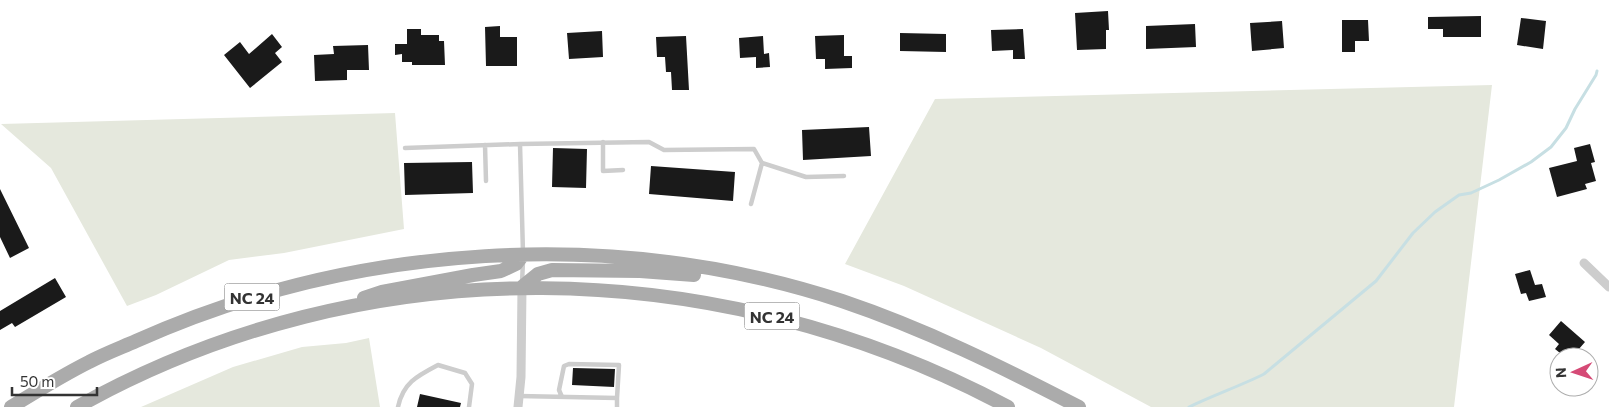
<svg xmlns="http://www.w3.org/2000/svg" width="1609" height="407" font-family="Commissioner,sans-serif">
<style>
.green{fill:#e5e8dd}
.lines{fill:none;stroke-linecap:round;stroke-linejoin:round}
.stream{stroke:#c7dfe3;stroke-width:3}
.building{fill:#1a1a1a}
.service{stroke:#cdcdcd;stroke-width:4.5}
.minor{stroke:#cdcdcd;stroke-width:9}
.primary{stroke:#ababab;stroke-width:14}
.labels{text-anchor:middle;dominant-baseline:central;stroke-width:5;stroke-linejoin:round;paint-order:stroke}
.shield{fill:#fff;stroke:#707070;stroke-width:1}
.shield-label{font-size:16px;font-weight:bold;fill:#333}
</style>
<rect width="100%" height="100%" fill="#fff"/>
<path class="green" d="M1492,85l-38,322h-303l-110,-59 -137,-62 -59,-22 90,-165z
M395,113l9,116 -120,24 -55,7 -73,35 -29,11 -76,-138 -50,-44z
M369,338l11,69h-239l92,-40 69,-20 44,-4z"/>
<g class="lines">
<path class="stream" d="M1189,407c25,-12 51,-21 75,-33l112,-93 37,-48 22,-21 24,-17 12,-2 28,-13 32,-18 20,-15 15,-19 9,-19 21,-34 1,-4"/>
</g>
<path class="building" d="M1108,11l1,19h-3v19l-29,1 -2,-37z
M1481,16v21h-38v-8h-15v-12z
M1521,18l25,3 -3,28 -26,-4z
M1342,20h26l1,21h-14v11h-13z
M1282,21l2,27 -32,3 -2,-28z
M1195,24l1,23 -50,2v-23z
M500,26v11h17v29h-31l-1,-39z
M407,29h14v6h18v6h5l1,24h-33v-3h-10v-8l-7,1v-11h12z
M1023,29l2,30h-12v-9l-21,1 -1,-21z
M602,31l1,26 -34,2 -2,-26z
M900,33l46,1v18l-46,-1z
M272,34l10,13 -7,6 7,9 -32,26 -26,-33 16,-13 9,12z
M844,35v21h8v12l-27,1v-10h-9l-1,-23z
M686,36l3,54h-17l-1,-18h-5l-1,-15h-8l-1,-20z
M763,36l1,18 5,-1 1,14 -14,1v-11l-16,1 -1,-20z
M368,45l1,25h-22v10l-32,1 -1,-26 20,-1 -1,-8z
M869,127l2,29 -68,4 -1,-30z
M1590,144l5,18 -4,1 5,18 -11,3 2,5 -30,8 -8,-29 28,-7 -3,-13z
M553,148l34,1 -1,39 -34,-1z
M472,162l1,31 -68,2 -1,-32z
M651,166l84,6 -2,29 -84,-7z
M0,189l29,59 -19,10 -10,-21z
M1530,270l5,15 7,-1 4,13 -17,4 -3,-8 -5,1 -6,-20z
M55,278l11,19 -51,30 -3,-4 -12,7v-19z
M1561,321l24,21 -13,15h-7l-10,-8 4,-5 -10,-9z
M573,368l42,1 -1,18 -42,-2z
M420,394l41,9 -1,4h-43z"/>
<g class="lines">
<path class="service" d="M603,142v29l20,-1
M485,145l1,36
M405,148l115,-4
M751,204l11,-41
M523,253l-3,-109 129,-2 15,8 90,-1 8,14 44,14 38,-1
M522,283l1,-22
M519,396l98,2 2,-33 -50,-1 -5,2 -5,24 3,7
M398,407c5,-24 19,-31 40,-42l27,8 7,11 -3,23
M617,407v-9"/>
<path class="minor" d="M1584,263l25,24
M518,407l3,-30 1,-90"/>
<path class="primary" d="M522,287l16,-13 14,-4 88,1 54,4
M364,298l18,-6 91,-17 28,-4 15,-7 7,-9
M11,407c26,-16 52,-32 78,-45 15,-8 31,-14 47,-21 219,-98 477,-115 706,-40 83,28 160,66 237,106
M77,407c290,-162 640,-155 931,0"/>
</g>
<g class="labels">
<g class="shield">
<rect x="224.5" y="283.5" width="55" height="27" rx="4"/>
<rect x="744.5" y="302.5" width="55" height="27" rx="4"/>
</g>
<g class="shield-label">
<text x="252" y="297">NC 24</text>
<text x="772" y="316">NC 24</text>
</g>
</g>
<g transform="translate(1574 372) rotate(267)"><circle r="24" fill="#ffffff" stroke="#adadad"/>
<path d="M0-4L9 19L0 12L-9 19Z" fill="#d54a76"/>
<text y="-8" font-size="14" font-weight="bold" text-anchor="middle" fill="#333333">N</text>
</g>
<path d="M12 387v8h85v-8" fill="none" stroke="#333333" stroke-width="2.5"/>
<text x="20" y="387" font-size="15" fill="#333333" stroke="#ffffff" stroke-width="4" paint-order="stroke">50 m</text>
</svg>
